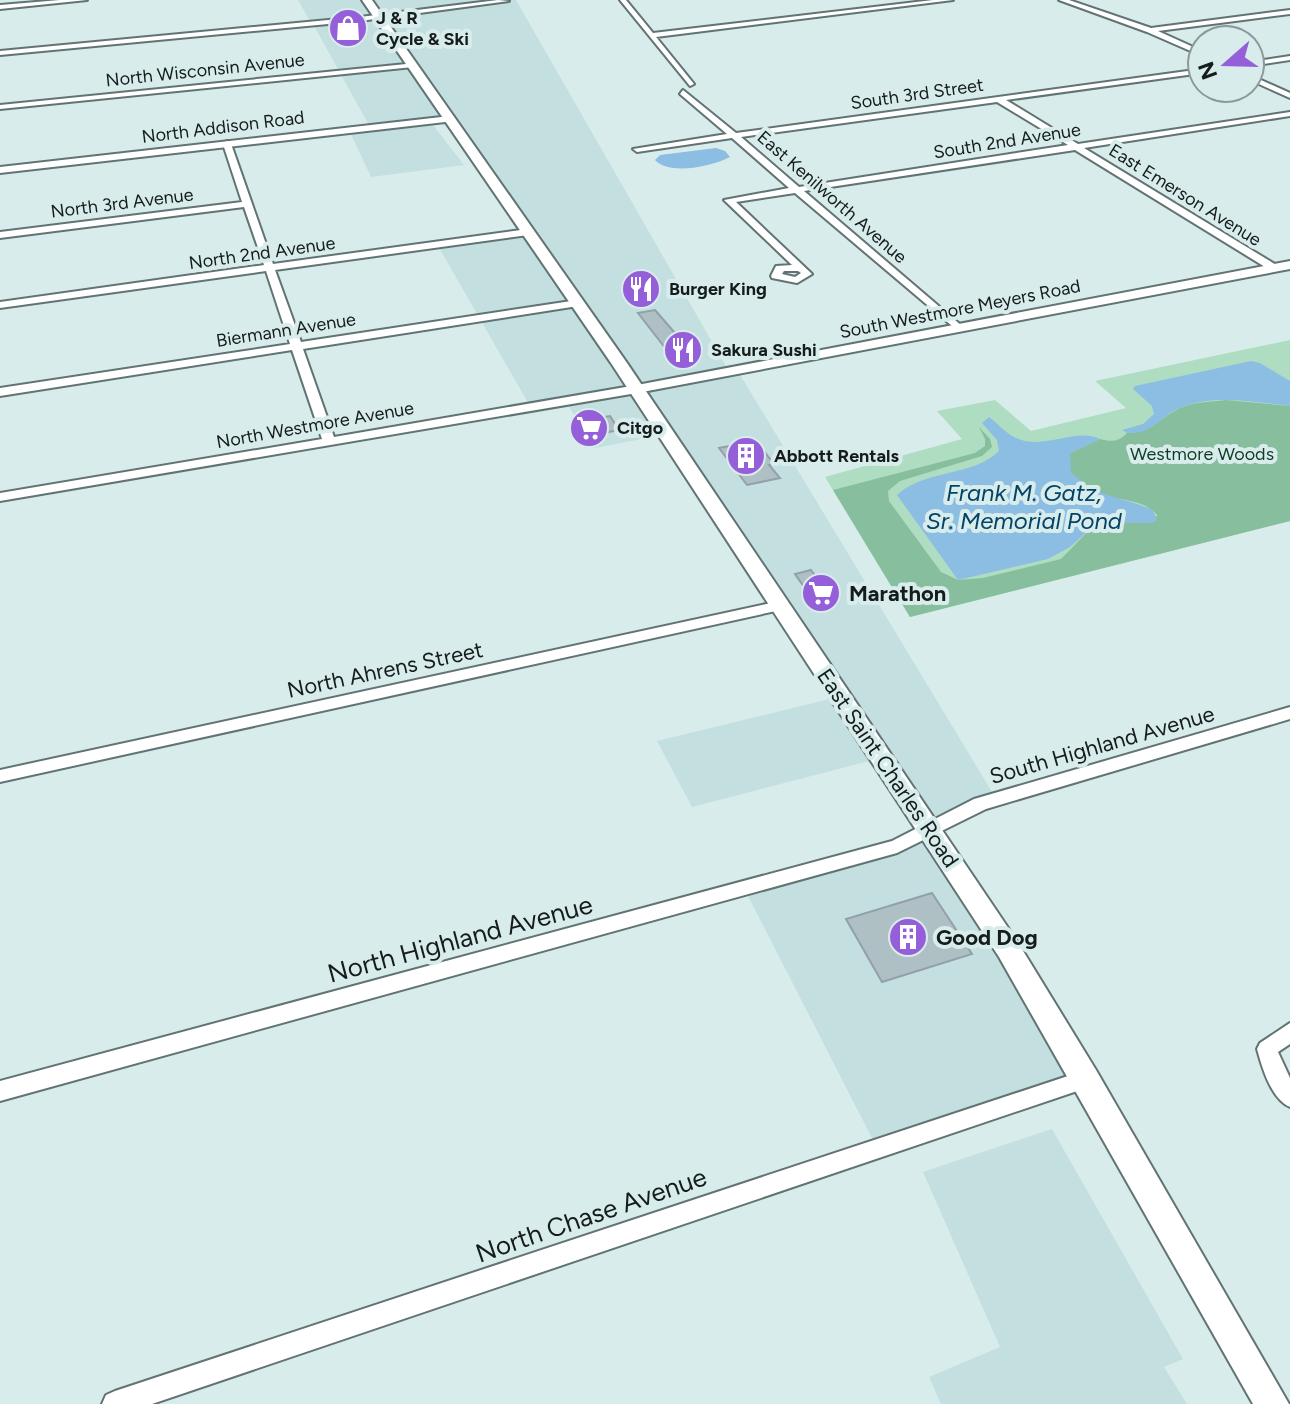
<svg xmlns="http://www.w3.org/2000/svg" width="1290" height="1404" font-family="Figtree,sans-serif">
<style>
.built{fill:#c3dfe0}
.green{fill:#afddc1}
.forest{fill:#87be9d}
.water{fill:#8bbee2}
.building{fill:#afc0c5;stroke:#91a1a7;stroke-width:2}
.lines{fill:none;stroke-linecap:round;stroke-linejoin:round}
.minor-casing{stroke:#627373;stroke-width:4}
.tertiary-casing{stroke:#627373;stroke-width:4}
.secondary-casing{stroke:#627373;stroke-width:4}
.minor{fill:#fff;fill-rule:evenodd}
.tertiary{fill:#fff;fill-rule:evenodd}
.secondary{fill:#fff;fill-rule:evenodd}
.labels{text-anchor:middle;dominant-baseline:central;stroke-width:8;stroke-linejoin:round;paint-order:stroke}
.far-poi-label{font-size:18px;font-weight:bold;fill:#151c1c;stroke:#d9ecec;text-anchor:start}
.far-street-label{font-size:18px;fill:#151c1c;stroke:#d9ecec}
.far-park-label{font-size:18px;fill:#0f3c25;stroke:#d9ecec}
.poi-label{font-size:22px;font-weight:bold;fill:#151c1c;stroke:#d9ecec;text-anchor:start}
.street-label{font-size:22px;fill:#151c1c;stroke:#d9ecec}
.water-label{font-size:24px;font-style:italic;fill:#024467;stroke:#d9ecec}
.near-street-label{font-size:26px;fill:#151c1c;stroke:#d9ecec}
</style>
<rect width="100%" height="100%" fill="#d9ecec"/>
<path class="built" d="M298,0h66l11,16 -64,7z
M370,0h146l211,368 -88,17z
M376,17l70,101 -76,9 -57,-103z
M433,125l31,40 -93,12 -21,-45z
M526,234l105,153 -101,19 -92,-160z
M739,373l253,419 -61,27 -290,-428z
M634,391l29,44 -68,13 -29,-46z
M834,698l43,61 -185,48 -35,-66z
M932,840l144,236 -201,68 -129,-252z
M1052,1129l131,230 -19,8 23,37h-246l-12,-27 71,-30 -77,-175z"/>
<path class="green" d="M1290,340v181l-380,96 -85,-140 137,-38 -25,-28 58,-11 36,31 95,-23 -31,-27z"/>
<path class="forest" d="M1226,400l64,6v115l-380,96 -77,-127 142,-37 10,-7v-7l-6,-12 11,12 2,8 -10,9 -82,25 -12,10 1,10 52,71 17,8 25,-2 78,-19 35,-36 62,-7c-13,-17 -37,-15 -55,-21 -14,-4 -23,-13 -33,-23v-19l30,-14c11,3 19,3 27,-6 23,1 34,-16 53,-25 13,-6 31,-6 46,-8z"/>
<path class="water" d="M716,148l9,3 5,6c-17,9 -60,19 -75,3l5,-5z
M1251,361l9,2 30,18v25c-34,-4 -75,-12 -108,1 -22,8 -26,27 -55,26l-5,-3 21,-6 11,-10 -2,-8 -19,-17 2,-3z
M989,417c9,6 15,15 25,20 31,15 59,-10 86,2l-30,14 1,19c25,26 50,24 82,38l4,10 -5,3h-55l-27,24 -22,12 -90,21 -61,-85c28,-26 76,-18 102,-44l-2,-11 -15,-17z"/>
<path class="building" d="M655,310l39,45 1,4 -19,3 -38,-49z
M610,416l9,14 -30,6 -9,-15z
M756,441l18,23 -5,1 11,13 -33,7 -28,-37z
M811,570l25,34 -17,4 -24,-34z
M932,893l40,61 -90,28 -36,-63z"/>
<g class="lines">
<g class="minor-casing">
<path id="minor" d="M60,0h27l-87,9v-4z
M498,0l11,1 -149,20 -360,34v-4l360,-34z
M620,0h6l27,33 280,-33h20l-297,37 38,47 -4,2z
M1059,0h10l82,28 139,-18v4l-132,17 44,20v5l-55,-24z
M1290,56v4l-40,6v-4z
M416,63l-3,4 -413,42v-4z
M1202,69v4l-196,27 72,44 212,-32v4l-206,32 194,118v4h-8l-195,-120 -271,41 158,135 2,2 -6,3 -163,-138 -59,9 76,72 -15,9 -25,-5 -1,-2 5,-10 16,-1 -68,-65 65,-12 -57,-50 -95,14 -4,-3 94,-15 -47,-40 3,-4 53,43zM997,102l71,43 -269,42 -58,-50zM784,271h14l3,2 -6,4 -13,-3z
M1250,75l40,18v5l-40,-18z
M227,141l4,3 42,120 255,-35 5,3 -5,3 -253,35 26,72 277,-42 5,3 -5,3 -275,43 31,88 303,-52 6,4 -6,4 -637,108v-8l322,-54 -30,-89 -292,46v-8l290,-44 -24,-73 -266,37v-6l264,-37 -20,-58 -244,31v-6l242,-30 -19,-58z
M780,601l5,2 2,3 -2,3 -785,173v-12z
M1290,707v12l-304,90 -89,44 -897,248v-20l892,-240 82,-42z
M1290,1023v21l-12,8 12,26v29c-19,-8 -28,-40 -33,-58l3,-6z
M1086,1070l7,2 4,7 -4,7 -7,2 -934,316h-50l4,-9 9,-4z"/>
</g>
<g class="tertiary-casing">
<path id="tertiary" d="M450,116l4,1v4l-454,52v-6z
M1290,261v8l-653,124 -7,-4 7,-4z"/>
</g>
<g class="secondary-casing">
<path id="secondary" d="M362,0h10l255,363 390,578 79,129 193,334h-36l-254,-447 -388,-594z"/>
</g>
<use href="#minor" class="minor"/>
<use href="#tertiary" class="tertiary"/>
<use href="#secondary" class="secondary"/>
</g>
<defs>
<g id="shop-disc" transform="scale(2)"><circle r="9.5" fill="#945fd8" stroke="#d9ecec"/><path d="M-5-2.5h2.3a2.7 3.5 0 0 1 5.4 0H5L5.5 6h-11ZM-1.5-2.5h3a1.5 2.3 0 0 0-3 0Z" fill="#fff"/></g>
<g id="restaurant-disc" transform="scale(2)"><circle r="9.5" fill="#945fd8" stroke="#d9ecec"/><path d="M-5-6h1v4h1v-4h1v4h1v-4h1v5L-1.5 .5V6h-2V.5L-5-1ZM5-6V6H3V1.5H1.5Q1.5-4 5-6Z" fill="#fff"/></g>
<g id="supermarket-disc" transform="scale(2)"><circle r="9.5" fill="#945fd8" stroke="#d9ecec"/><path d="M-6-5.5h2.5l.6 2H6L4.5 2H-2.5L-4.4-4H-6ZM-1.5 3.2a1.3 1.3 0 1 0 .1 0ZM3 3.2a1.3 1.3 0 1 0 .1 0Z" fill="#fff"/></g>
<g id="building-disc" transform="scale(2)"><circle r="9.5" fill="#945fd8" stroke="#d9ecec"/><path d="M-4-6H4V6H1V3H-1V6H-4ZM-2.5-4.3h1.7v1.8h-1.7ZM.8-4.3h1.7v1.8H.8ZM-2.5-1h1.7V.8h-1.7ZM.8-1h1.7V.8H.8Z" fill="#fff"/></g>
</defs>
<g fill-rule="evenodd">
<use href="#shop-disc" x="348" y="28"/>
<use href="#restaurant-disc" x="641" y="289"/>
<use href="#restaurant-disc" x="683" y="350"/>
<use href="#supermarket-disc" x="589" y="428"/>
<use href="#building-disc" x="746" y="456"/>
<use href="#supermarket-disc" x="821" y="593"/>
<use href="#building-disc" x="908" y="937"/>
</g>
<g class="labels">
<g class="far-poi-label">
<text x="376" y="18">J &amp; R<tspan x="376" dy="21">Cycle &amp; Ski</tspan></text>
<text x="669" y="289">Burger King</text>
<text x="711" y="350">Sakura Sushi</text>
<text x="617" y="428">Citgo</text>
<text x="774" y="456">Abbott Rentals</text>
</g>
<g class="far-street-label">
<text transform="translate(205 70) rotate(-6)">North Wisconsin Avenue</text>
<text transform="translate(917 94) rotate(-8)">South 3rd Street</text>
<text transform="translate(223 127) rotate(-7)">North Addison Road</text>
<text transform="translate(1007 141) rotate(-9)">South 2nd Avenue</text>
<text transform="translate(1185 195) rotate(32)">East Emerson Avenue</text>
<text transform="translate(832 197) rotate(41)">East Kenilworth Avenue</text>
<text transform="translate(122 203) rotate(-7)">North 3rd Avenue</text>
<text transform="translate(262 253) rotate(-8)">North 2nd Avenue</text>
<text transform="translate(960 309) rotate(-11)">South Westmore Meyers Road</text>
<text transform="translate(286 330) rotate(-9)">Biermann Avenue</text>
<text transform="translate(315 425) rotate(-10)">North Westmore Avenue</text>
</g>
<g class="far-park-label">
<text x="1202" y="454">Westmore Woods</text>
</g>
<g class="poi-label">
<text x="849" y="593">Marathon</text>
<text x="936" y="937">Good Dog</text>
</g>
<g class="street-label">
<text transform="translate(385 670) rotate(-12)">North Ahrens Street</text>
<text transform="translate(1102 745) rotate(-16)">South Highland Avenue</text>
<text transform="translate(888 768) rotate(56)">East Saint Charles Road</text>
</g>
<g class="water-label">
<text x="1024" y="492">Frank M. Gatz,<tspan x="1024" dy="28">Sr. Memorial Pond</tspan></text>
</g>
<g class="near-street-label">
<text transform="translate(460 939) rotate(-15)">North Highland Avenue</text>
<text transform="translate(591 1215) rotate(-19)">North Chase Avenue</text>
</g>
</g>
<g transform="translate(1226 64) rotate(250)"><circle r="38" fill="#d9ecec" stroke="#8b9999" stroke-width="2"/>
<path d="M0-6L14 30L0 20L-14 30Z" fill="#945fd8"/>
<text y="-12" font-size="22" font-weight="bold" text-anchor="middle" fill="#151c1c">N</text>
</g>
</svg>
